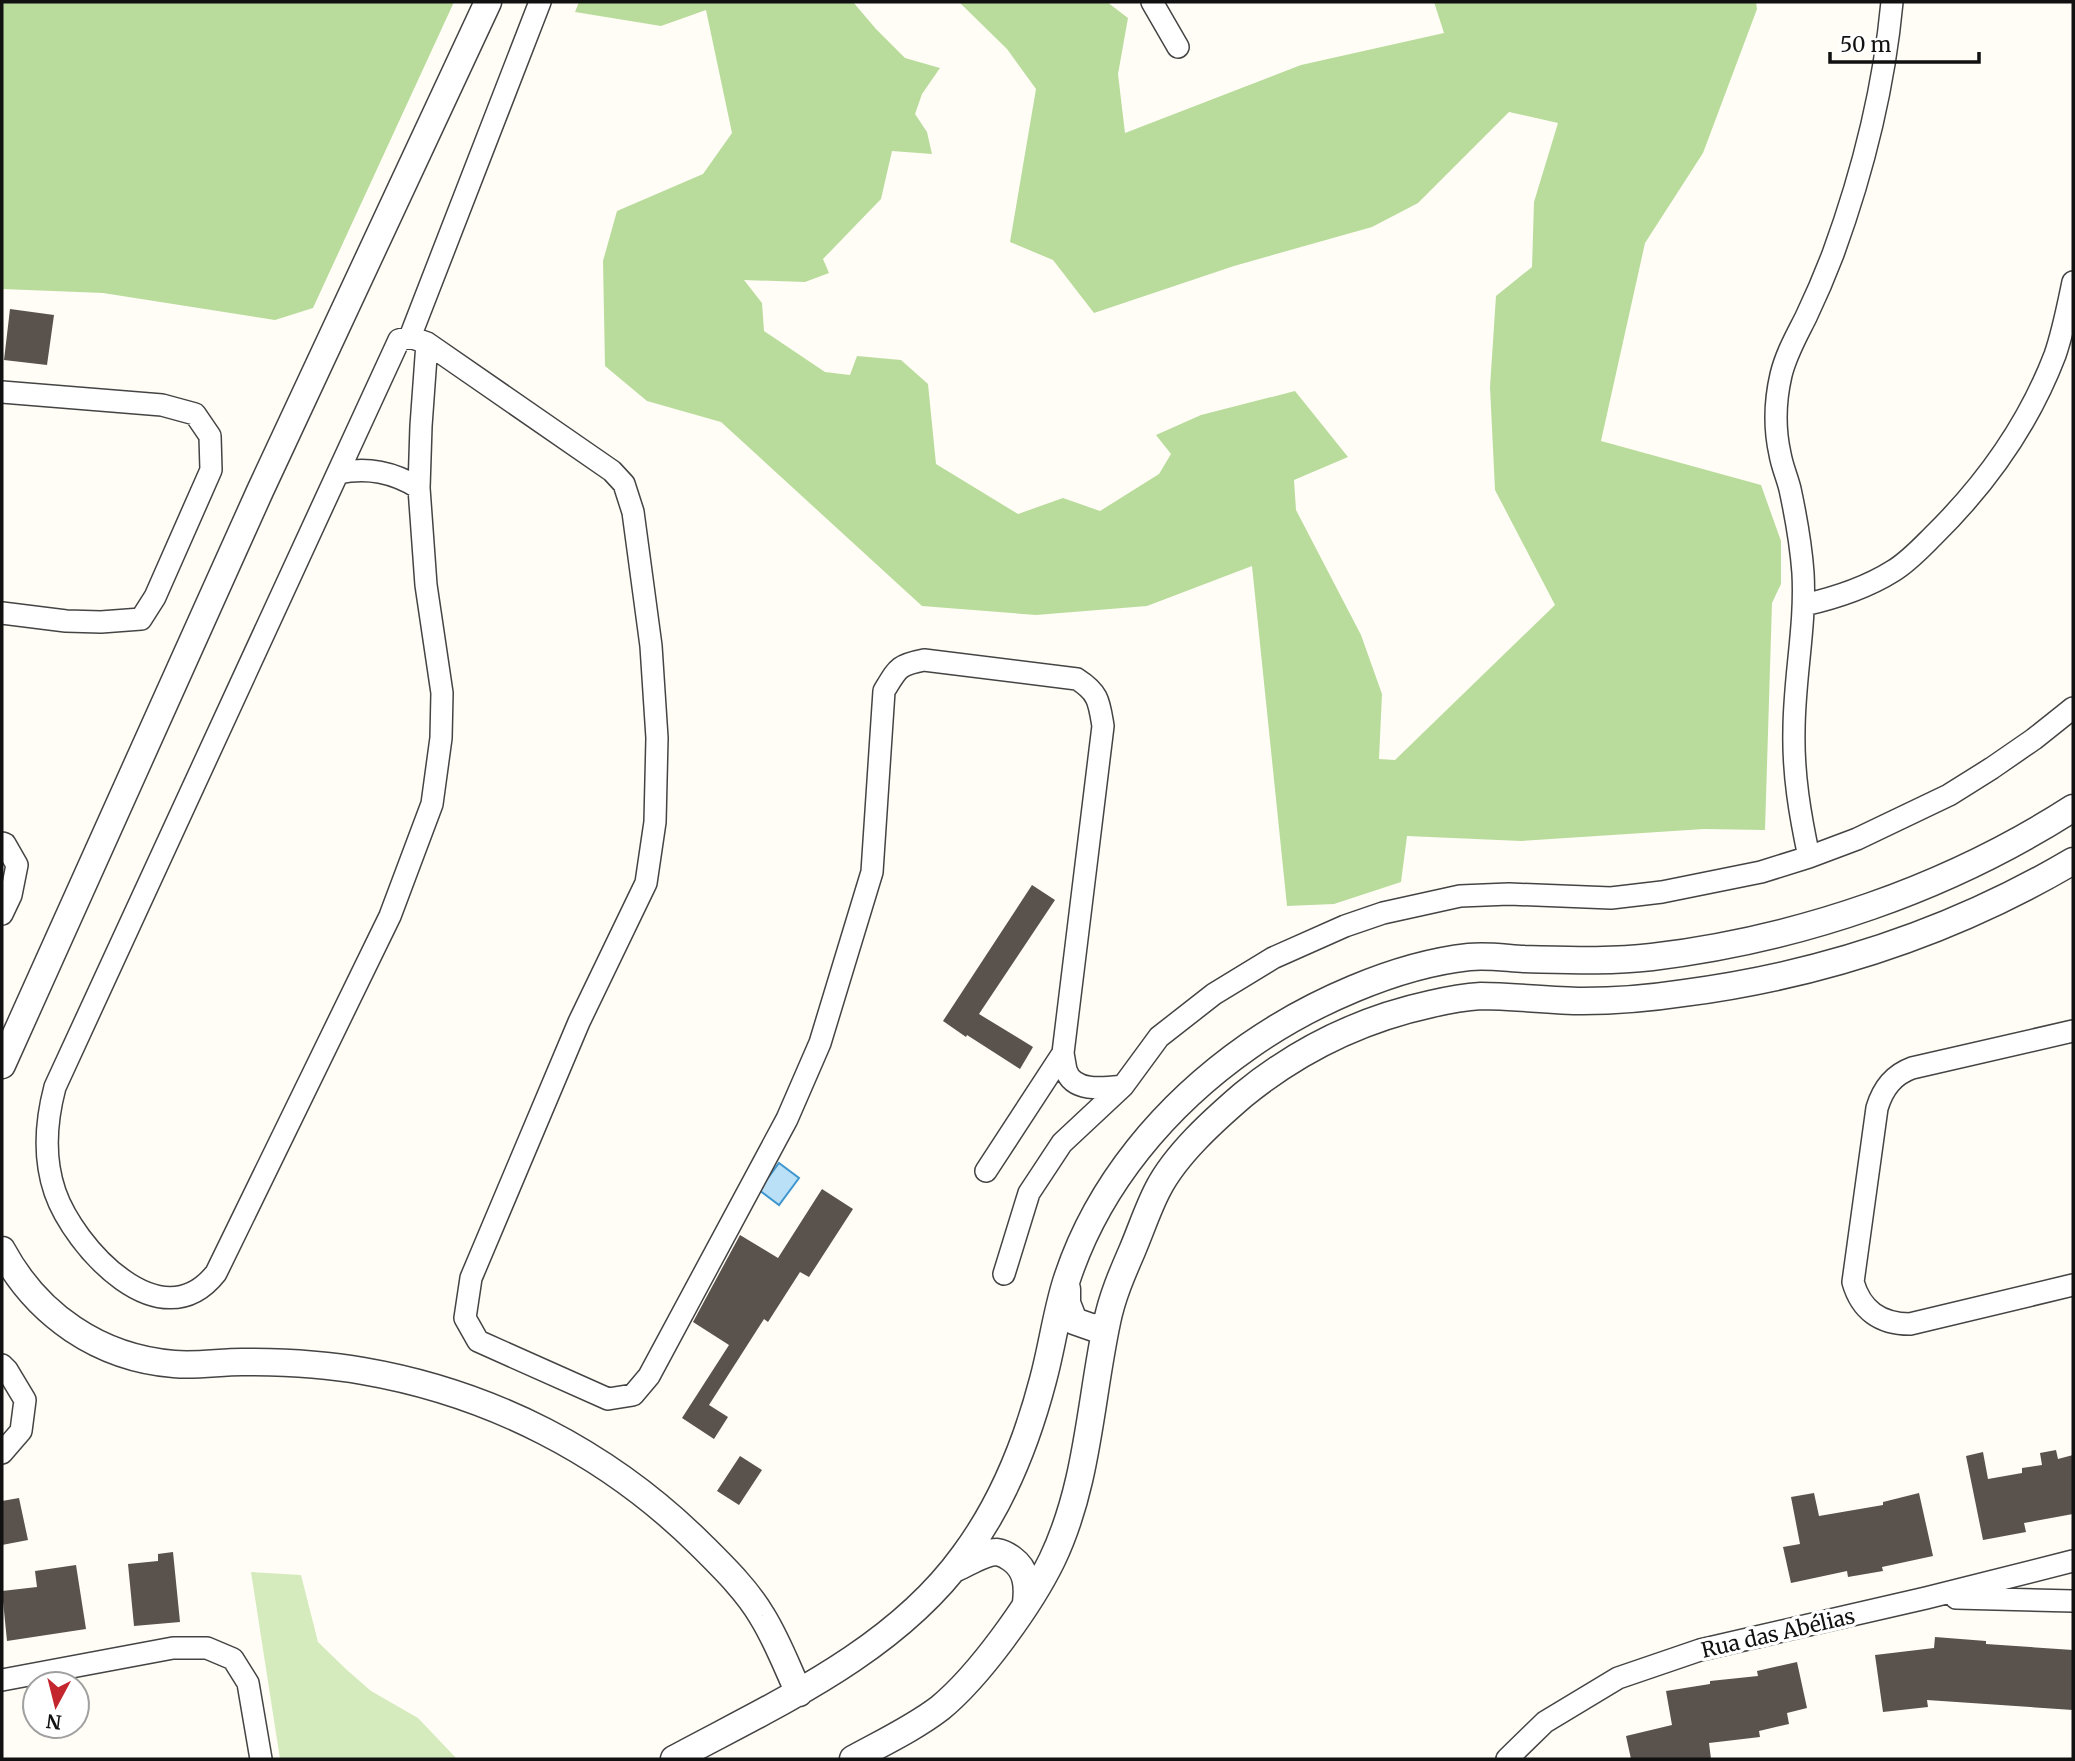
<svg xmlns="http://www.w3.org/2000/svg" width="2075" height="1761" font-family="Merriweather,serif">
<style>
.green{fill:#d5ebbd}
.forest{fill:#b9dc9c}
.water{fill:#b9e0f7;stroke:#3f96cf;stroke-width:2}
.building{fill:#5a524d}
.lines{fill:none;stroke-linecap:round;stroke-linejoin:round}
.minor-casing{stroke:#444;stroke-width:24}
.tertiary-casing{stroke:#444;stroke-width:29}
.minor{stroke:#fff;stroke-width:21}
.tertiary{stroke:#fff;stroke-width:26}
.labels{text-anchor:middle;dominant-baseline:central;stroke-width:7;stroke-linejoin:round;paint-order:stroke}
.street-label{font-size:21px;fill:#111;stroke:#fff}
</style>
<rect width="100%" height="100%" fill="#fffdf5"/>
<path class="green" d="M251,1572l50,3 17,67 29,28 24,21 47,27 39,41h-177z"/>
<path class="forest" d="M2,2h452l-141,306 -38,12 -172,-27 -101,-4z
M579,2h274l23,27 29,29 35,10 -18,26 -7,20 12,18 5,22 -40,-3 -11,48 -58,60 6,14 -24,9 -61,-2 18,23 2,28 61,41 25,3 7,-19 44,4 27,24 8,80 82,50 45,-16 37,13 59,-37 12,-20 -15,-19 45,-20 94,-24 53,66 -54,23 2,30 65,125 21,59 -3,65 16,1 160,-155 -60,-115 -5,-103 6,-91 36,-29 2,-65 24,-79 -49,-11 -91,91 -46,24 -138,39 -140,47 -41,-53 -43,-18 26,-153 -29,-40 -48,-47h148l21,16 -10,56 7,59 176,-68 143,-32 -10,-31h322l1,7 -54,144 -58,90 -44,198 160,44 20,56v43l-9,19 -7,227 -61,-1 -183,12 -114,-5 -6,46 -67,22 -47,2 -35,-340 -105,40 -111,9 -114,-9 -201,-184 -74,-21 -42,-35 -2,-105 14,-50 86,-37 29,-41 -26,-123 -45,16 -86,-14z"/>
<path class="water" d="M779,1163l20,15 -20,27 -20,-15z"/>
<path class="building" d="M10,309l44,6 -7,50 -43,-5z
M1032,885l23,15 -76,114 54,33 -13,22 -53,-34 -1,2 -23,-16z
M822,1189l31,20 -44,68 -9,-5 -32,50 -4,-3 -55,86 19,12 -14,22 -32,-21 47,-73 -36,-23 47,-87 38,23z
M2056,1450l2,9 15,-4v59l-49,9 2,9 -43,8 -17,-84 17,-4 5,27 34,-6v-5l20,-3 -2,-12z
M740,1456l22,14 -23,35 -22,-14z
M1814,1493l5,23 64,-11v-3l36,-9 14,63 -51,11 1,4 -35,6 -1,-6 -56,12 -8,-36 17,-3 -9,-47z
M19,1498l9,42 -26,5v-44z
M173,1552l7,70 -46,4 -6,-62 30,-3v-7z
M76,1565l10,64 -79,12 -5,-50 35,-4 -2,-16z
M1935,1637l51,4v3l87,6v60l-146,-10 1,7 -45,5 -8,-57 59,-7z
M1797,1662l10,46 -20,5 2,11 -30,7 1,6 -51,6 2,16h-80l-5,-23 46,-11 -6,-34 44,-7v-3l48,-5 -1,-5z"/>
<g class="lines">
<g class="minor-casing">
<path id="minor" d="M1152,2l26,45
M410,337l130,-335
M427,343l-6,83 -2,62 7,97 16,108 -1,45 -9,66 -42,112 -174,357c-55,70 -142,-26 -161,-81 -12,-35 -9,-71 0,-105l344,-747 11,-3 17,6 185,128 12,13 9,28 18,134 6,92 -2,84 -9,61 -67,139 -108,256 -6,40 13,23 130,58 25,-4 16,-19 138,-257 33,-76 52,-171 12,-181c14,-23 14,-26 40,-31l153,19c22,14 22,23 26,47l-40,327c1,6 2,12 3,17 7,23 39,18 57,16
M2,392l160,13 33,9 15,22 1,34 -56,127 -14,22 -40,3 -35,-1 -64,-8
M338,473c30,-6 55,-1 81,15
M1804,605c31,-7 62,-17 89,-34 15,-9 28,-23 40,-35 52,-51 96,-113 122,-181 8,-23 13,-49 18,-73
M2,843l3,1 12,21 -6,30 -9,19
M1809,857c-9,-42 -16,-83 -15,-126 0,-53 12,-105 9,-158 -2,-28 -7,-56 -13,-84 -3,-12 -8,-23 -10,-35 -6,-27 -5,-53 1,-79 5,-21 16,-40 25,-58 10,-21 19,-42 27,-63 30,-82 51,-166 59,-252
M2073,1031l-161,37c-19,7 -29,20 -35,40l-24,174c8,28 27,42 57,42l163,-39
M986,1171l77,-118
M1004,1274l25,-81 33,-50 61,-57 36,-49 55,-43 59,-36 72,-32 38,-13 77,-17 49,-2 102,4 51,-6 99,-20 48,-15 48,-18 92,-44 43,-27 42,-29 39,-31
M2,1365l5,5 18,30 -4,31 -19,22
M1956,1598l117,3
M2,1680l171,-32h34l26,11 15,24 13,76
M1507,1759l38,-37 73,-44 82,-28 226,-52 147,-37"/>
</g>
<g class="tertiary-casing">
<path id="tertiary" d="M2,1065l258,-574 228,-489
M2,1250c35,65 97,108 172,114 23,2 46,-2 68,-2 41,0 82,2 121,9 128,22 245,82 337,173 22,22 47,46 62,72 15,24 25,51 37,77
M1067,1289v14l7,18 20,7 12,-4
M956,1568c12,-5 28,-16 41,-16 6,1 11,4 15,7 15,11 16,27 14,44
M674,1759c102,-55 220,-107 290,-204 38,-51 63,-114 79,-175 9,-33 13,-66 23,-98 31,-97 100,-178 183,-236 60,-42 146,-81 220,-89 17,-2 37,1 55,2 43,1 85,3 128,-2 148,-18 295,-68 421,-149
M853,1759c29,-16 61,-31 87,-51 39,-32 90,-103 112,-148 36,-75 38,-158 55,-238 5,-25 15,-48 25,-71 9,-21 16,-43 26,-62 18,-35 56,-69 85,-94 55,-45 119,-76 188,-91 17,-4 34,-7 50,-8 34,0 68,5 102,5 33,0 68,-3 101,-8 137,-18 270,-62 389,-132"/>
</g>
<use href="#minor" class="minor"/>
<use href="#tertiary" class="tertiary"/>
</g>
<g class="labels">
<g class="street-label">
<text transform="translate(1778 1633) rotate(-13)">Rua das Abélias</text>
</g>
</g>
<rect width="2075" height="1761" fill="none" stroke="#111111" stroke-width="7"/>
<g transform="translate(56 1705) rotate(187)"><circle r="33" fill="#ffffff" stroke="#a0a0a0" stroke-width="2"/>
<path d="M0-5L12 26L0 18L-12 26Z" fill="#c4262e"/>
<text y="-10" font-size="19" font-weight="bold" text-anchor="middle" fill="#111111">N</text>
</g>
<path d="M1830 52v10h149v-10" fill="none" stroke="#111111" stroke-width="3.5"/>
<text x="1840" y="52" font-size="21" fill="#111111" stroke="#ffffff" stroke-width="5" paint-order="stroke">50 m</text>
</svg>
